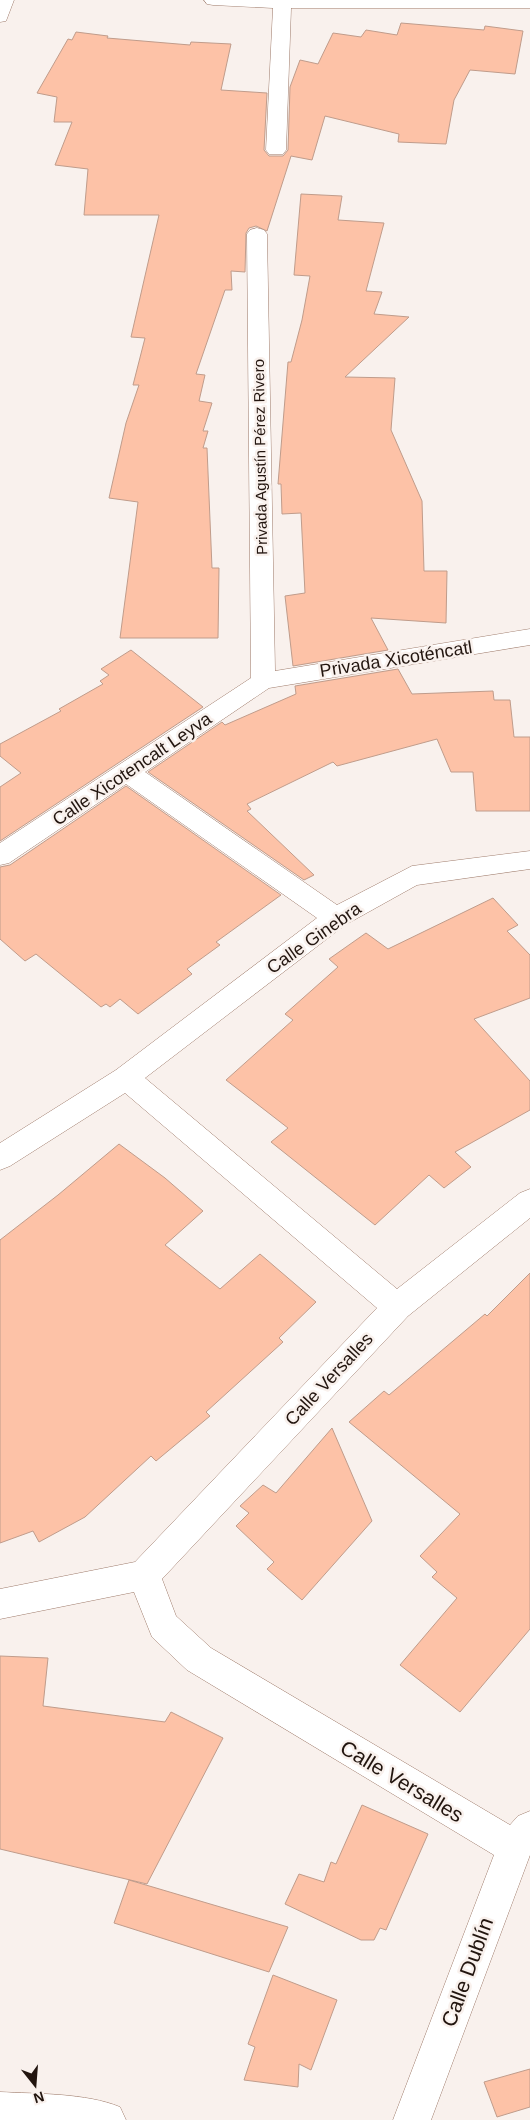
<svg xmlns="http://www.w3.org/2000/svg" width="530" height="2120" font-family="Helvetica,sans-serif">
<style>
.building{fill:#fdc2a7;stroke:#c09c8b}
.lines{fill:none;stroke-linecap:round;stroke-linejoin:round}
.minor-casing{stroke:#9f7c6c;stroke-width:1}
.tertiary-casing{stroke:#9f7c6c;stroke-width:1}
.minor{fill:#fff;fill-rule:evenodd}
.tertiary{fill:#fff;fill-rule:evenodd}
.labels{text-anchor:middle;dominant-baseline:central;stroke-width:5;stroke-linejoin:round;paint-order:stroke}
.far-street-label{font-size:15px;fill:#22150f;stroke:#f9f1ed}
.street-label{font-size:18px;fill:#22150f;stroke:#f9f1ed}
.near-street-label{font-size:21px;fill:#22150f;stroke:#f9f1ed}
</style>
<rect width="100%" height="100%" fill="#f9f1ed"/>
<path class="building" d="M401,23l83,7 1,-4 38,5 -8,43 -45,-4 -16,30 -8,44 -48,-2 1,-8 -74,-18 -13,44 -21,-4 -24,75 -11,-5 -7,2 -3,5 -1,39 -14,-1 1,19h-7l-29,84 9,1 -6,26 13,2 -9,28h5l-5,17h4l5,120h7l-1,70h-98l18,-136 -29,-4 17,-75 13,-38h-6l12,-47 -14,-1 28,-122h-75l4,-46 -33,-4 17,-43h-18l3,-25 -20,-4 31,-54 4,1 4,-8 32,4 -1,2 83,7 1,-3 40,2 -10,46 46,3 -3,57 5,6h14l5,-6 2,-63 10,-27 18,4 15,-31 28,4 5,-7 31,5z
M301,194l41,2 -4,24 46,3 -18,68 16,1 -8,22 35,3 -64,60 50,1 -4,52 31,71 2,70h23l-1,52 -75,-5 17,32 -95,16 -8,-70 20,-3 -4,-80 -19,1 -1,-30h-3l10,-122h3l11,-42 8,-44 -16,-1z
M131,650l72,57 -203,134v-54l21,-14 -21,-17v-12l61,-33 -2,-2 44,-25 -3,-3 9,-6 -8,-6z
M398,669l14,25 81,-3 1,9h16l4,37h16v74h-54l-3,-39h-22l-14,-33 -100,27 -4,-4 -86,42 4,5 -4,2 67,64 -10,5 -156,-108 74,-50 3,3 71,-31 -1,-8z
M126,786l155,109 -65,47 4,3 -33,24 5,5 -54,40 -18,-15 -10,8 -4,-3 -5,3 -65,-53 -11,7 -25,-22v-72l10,-2z
M493,898l25,27 -11,6 23,24v43l-56,21 56,62v29l-75,42 16,15 -27,21 -15,-13 -54,50 -104,-83 17,-14 -62,-48 67,-60 -8,-6 53,-47 -9,-8 37,-26 22,16z
M119,1144l46,34 38,33 -38,34 55,44 40,-35 56,48 -37,36 4,4 -77,70 4,4 -54,45 -5,-5 -66,61 -46,25 -6,-11 -33,12v-303l58,-45z
M530,1273v356l-70,83 -60,-47 57,-67 -25,-21 5,-5 -17,-16 40,-42 -111,-92 35,-31 5,4 96,-81 2,2z
M332,1428l40,93 -70,79 -35,-31 7,-7 -38,-36 13,-13 -9,-7 23,-21 13,8z
M0,1656l48,2 -5,48 122,16 6,-10 52,26 -76,146 -147,-35z
M362,1805l66,29 -42,96 -6,-2 -6,12h-13l-76,-36 14,-30 25,8 7,-20 5,2z
M129,1880l159,47 -19,45 -155,-49z
M273,1975l64,25 -26,70 -12,-6 -1,23 -54,-7 11,-33 -7,-3z
M530,2069v38l-33,10 -13,-35z"/>
<g class="lines">
<g class="minor-casing">
<path id="minor" d="M0,0h14l-8,21 -6,1z
M204,0h326v8h-239l-5,142 -3,4h-14l-3,-4 7,-142 -60,-3 -6,-1z
M257,228l7,2 3,4 8,437 255,-42v16l-261,43 -124,84 192,133 75,-39 118,-15v18l-113,16 -72,40 -200,153 252,211 123,-96 10,-4v29l-122,98 -246,263 14,37 35,32 299,177 8,-9 12,-5v44l-99,265h-38l101,-265 -307,-185 -35,-33 -18,-45 -134,27v-30l135,-27 242,-254 -252,-215 -115,73 -10,4v-27l116,-73 201,-152 -191,-134 -117,79 -9,2v-22l251,-165 -4,-444 3,-4z"/>
</g>
<g class="tertiary-casing">
<path id="tertiary" d="M0,2092c37,2 86,1 120,15l6,13h-126z"/>
</g>
<use href="#minor" class="minor"/>
<use href="#tertiary" class="tertiary"/>
</g>
<g class="labels">
<g class="far-street-label">
<text transform="translate(260 457) rotate(-91)">Privada Agustín Pérez Rivero</text>
</g>
<g class="street-label">
<text transform="translate(396 659) rotate(-9)">Privada Xicoténcatl</text>
<text transform="translate(132 769) rotate(-34)">Calle Xicotencalt Leyva</text>
<text transform="translate(314 938) rotate(-35)">Calle Ginebra</text>
<text transform="translate(329 1379) rotate(-47)">Calle Versalles</text>
</g>
<g class="near-street-label">
<text transform="translate(402 1781) rotate(31)">Calle Versalles</text>
<text transform="translate(467 1972) rotate(-70)">Calle Dublín</text>
</g>
</g>
<g transform="translate(35 2085) rotate(163)" stroke="#f9f1ed" stroke-width="4" paint-order="stroke">
<path d="M0-4L9 19L0 12L-9 19Z" fill="#22150f"/>
<text y="-8" font-size="14" font-weight="bold" text-anchor="middle" fill="#22150f">N</text>
</g>
</svg>
